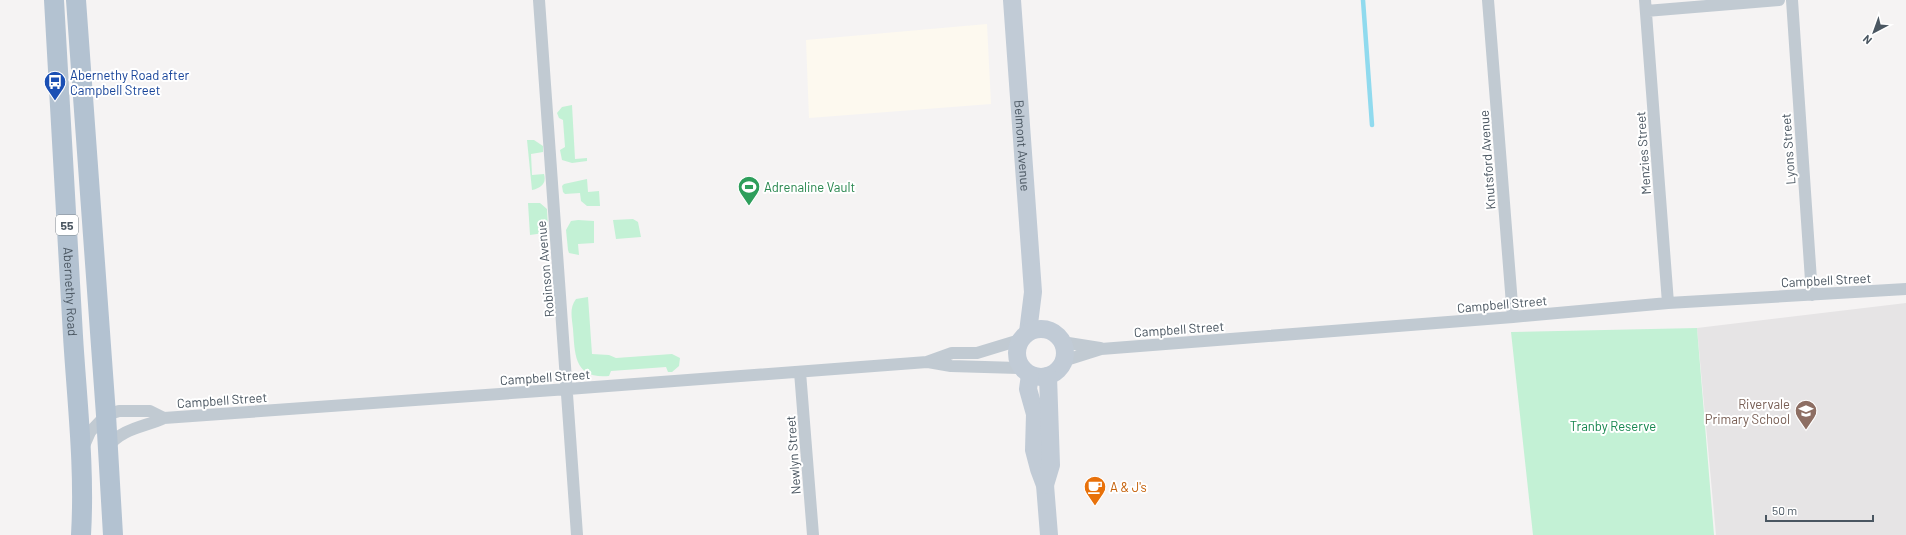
<svg xmlns="http://www.w3.org/2000/svg" width="1906" height="535" font-family="Barlow,sans-serif">
<style>
.commercial{fill:#fdf9ef}
.education{fill:#e6e4e5}
.green{fill:#c3f1d5}
.lines{fill:none;stroke-linecap:round;stroke-linejoin:round}
.stream{stroke:#90daee;stroke-width:4.5}
.minor{stroke:#c1cad2;stroke-width:12}
.secondary{stroke:#c1cbd6;stroke-width:18}
.primary{stroke:#b3c2d1;stroke-width:20}
.labels{text-anchor:middle;dominant-baseline:central;stroke-width:4;stroke-linejoin:round;paint-order:stroke}
.shield{fill:#fff;stroke:#808990;stroke-width:1}
.shield-label{font-size:12px;font-weight:bold;fill:#4a5661}
.transit-label{font-size:13px;fill:#164399;stroke:#fff;text-anchor:start}
.street-label{font-size:13px;fill:#4a5661;stroke:#fff}
.leisure-label{font-size:13px;fill:#27864d;stroke:#fff;text-anchor:start}
.education-label{font-size:13px;fill:#785e54;stroke:#fff;text-anchor:end}
.park-label{font-size:13px;fill:#17864f;stroke:#fff}
.food-label{font-size:13px;fill:#c56008;stroke:#fff;text-anchor:start}
</style>
<rect width="100%" height="100%" fill="#f5f3f3"/>
<path class="commercial" d="M987,24l4,80 -182,14 -3,-78z"/>
<path class="education" d="M1906,303v232h-190l-19,-207z"/>
<path class="green" d="M572,105l3,54 12,-1v3l-15,2 -10,-3 -2,-10 5,-3 -2,-27 -4,-2 -2,-5 5,-6z
M527,140h7l9,6v6l-12,2 1,21 12,-1c3,10 -4,14 -12,16z
M587,179l1,13 11,-1 1,15h-13l-6,-5 -1,-8 -15,1 -2,-2 -1,-6 2,-2z
M528,203h12l7,6 1,19 -4,5 -14,2z
M633,219l5,3 3,15 -25,2 -3,-19z
M578,220l16,1v22l-16,1 1,11 -10,-2 -1,-3 -2,-20 5,-9z
M588,297l4,57 17,1 7,3 56,-4 8,4 -1,8 -7,6h-4l-2,-5 -55,4 -2,5c-35,3 -34,-21 -36,-47 -1,-11 -4,-21 3,-30z
M1697,328l17,207h-181l-22,-203z"/>
<g class="lines">
<path class="stream" d="M1363,0l9,125"/>
<path class="minor" d="M539,0l38,535
M1488,0l25,317
M1645,0l23,303
M1792,0l20,295
M1646,11l133,-11
M1062,342l38,6
M1063,361l38,-12 412,-32 155,-14 238,-14
M928,362l23,4 70,2
M800,372l13,163
M108,447c14,-19 37,-20 56,-29l404,-29 359,-27 25,-9h25l43,-13
M83,448l7,-16 16,-17 13,-4h31l14,7"/>
<g class="secondary">
<path id="s1" d="M1012,0l21,292 -5,40"/>
<circle cx="1041" cy="353" r="24"/>
<path d="M1030,375l-2,14 7,25 -1,36 5,19 6,16 4,50"/>
<path d="M1045,485l6,-20 -3,-89"/>
</g>
<g class="primary">
<path id="s2" d="M54,0c7,112 13,224 19,336 4,66 12,132 8,199"/>
<path d="M76,0l30,415 7,120"/>
</g>
</g>
<defs>
<g id="bus-pin" transform="scale(1.15)"><path d="M0 17L-7.5 6A9.5 9.5 0 1 1 7.5 6Z" fill="#1a4fb4" stroke="#fff"/><path d="M-5-6H5V4H4V6H2V4H-2V6H-4V4H-5ZM-3.5-4V0h7V-4ZM-3.5 1.2v1.5H-2V1.2ZM2 1.2v1.5H3.5V1.2Z" fill="#fff"/></g>
<g id="stadium-pin" transform="scale(1.15)"><path d="M0 17L-7.5 6A9.5 9.5 0 1 1 7.5 6Z" fill="#2e9e5b" stroke="#fff"/><path d="M0-5a6.5 5 0 1 0 0 10a6.5 5 0 1 0 0-10ZM-3.5-1.8h7v3.6h-7Z" fill="#fff"/></g>
<g id="school-pin" transform="scale(1.15)"><path d="M0 17L-7.5 6A9.5 9.5 0 1 1 7.5 6Z" fill="#8d6e63" stroke="#fff"/><path d="M0-5L7-2L0 1L-7-2ZM-4 1L0 2.5L4 1V4Q0 6-4 4Z" fill="#fff"/></g>
<g id="cafe-pin" transform="scale(1.15)"><path d="M0 17L-7.5 6A9.5 9.5 0 1 1 7.5 6Z" fill="#e8710a" stroke="#fff"/><path d="M-5.5-4.5H6V0H3Q3 3.5 0 3.5H-2.5Q-5.5 3.5-5.5 0ZM3-3.2v2h1.7v-2ZM-6 4.5H4V6H-6Z" fill="#fff"/></g>
</defs>
<g fill-rule="evenodd">
<use href="#bus-pin" x="55" y="82"/>
<use href="#stadium-pin" x="749" y="187"/>
<use href="#school-pin" x="1806" y="411"/>
<use href="#cafe-pin" x="1095" y="487"/>
</g>
<g class="labels">
<rect class="shield" x="56" y="215" width="22" height="20" rx="3"/>
<g class="shield-label">
<text x="67" y="225">55</text>
</g>
<g class="transit-label">
<text x="70" y="75">Abernethy Road after<tspan x="70" dy="15">Campbell Street</tspan></text>
</g>
<g class="street-label">
<text stroke="none"><textPath href="#s1" startOffset="146">Belmont Avenue</textPath></text>
<text transform="translate(1788 149) rotate(-94)">Lyons Street</text>
<text transform="translate(1643 153) rotate(-94)">Menzies Street</text>
<text transform="translate(1487 160) rotate(-94)">Knutsford Avenue</text>
<text transform="translate(545 269) rotate(-95)">Robinson Avenue</text>
<text transform="translate(1826 280) rotate(-3)">Campbell Street</text>
<text stroke="none"><textPath href="#s2" startOffset="292">Abernethy Road</textPath></text>
<text transform="translate(1502 304) rotate(-5)">Campbell Street</text>
<text transform="translate(1179 329) rotate(-4)">Campbell Street</text>
<text transform="translate(545 377) rotate(-4)">Campbell Street</text>
<text transform="translate(222 400) rotate(-4)">Campbell Street</text>
<text transform="translate(793 455) rotate(-94)">Newlyn Street</text>
</g>
<g class="leisure-label">
<text x="764" y="187">Adrenaline Vault</text>
</g>
<g class="education-label">
<text x="1790" y="404">Rivervale<tspan x="1790" dy="15">Primary School</tspan></text>
</g>
<g class="park-label">
<text x="1613" y="426">Tranby Reserve</text>
</g>
<g class="food-label">
<text x="1110" y="487">A &amp; J's</text>
</g>
</g>
<g transform="translate(1874 32) rotate(221)" stroke="#ffffff" stroke-width="3" paint-order="stroke">
<path d="M0-3L7 15L0 10L-7 15Z" fill="#4a5661"/>
<text y="-6" font-size="11" font-weight="bold" text-anchor="middle" fill="#4a5661">N</text>
</g>
<path d="M1766 515v6h107v-6" fill="none" stroke="#4a5661" stroke-width="2"/>
<text x="1772" y="515" font-size="12" fill="#4a5661" stroke="#ffffff" stroke-width="3" paint-order="stroke">50 m</text>
</svg>
